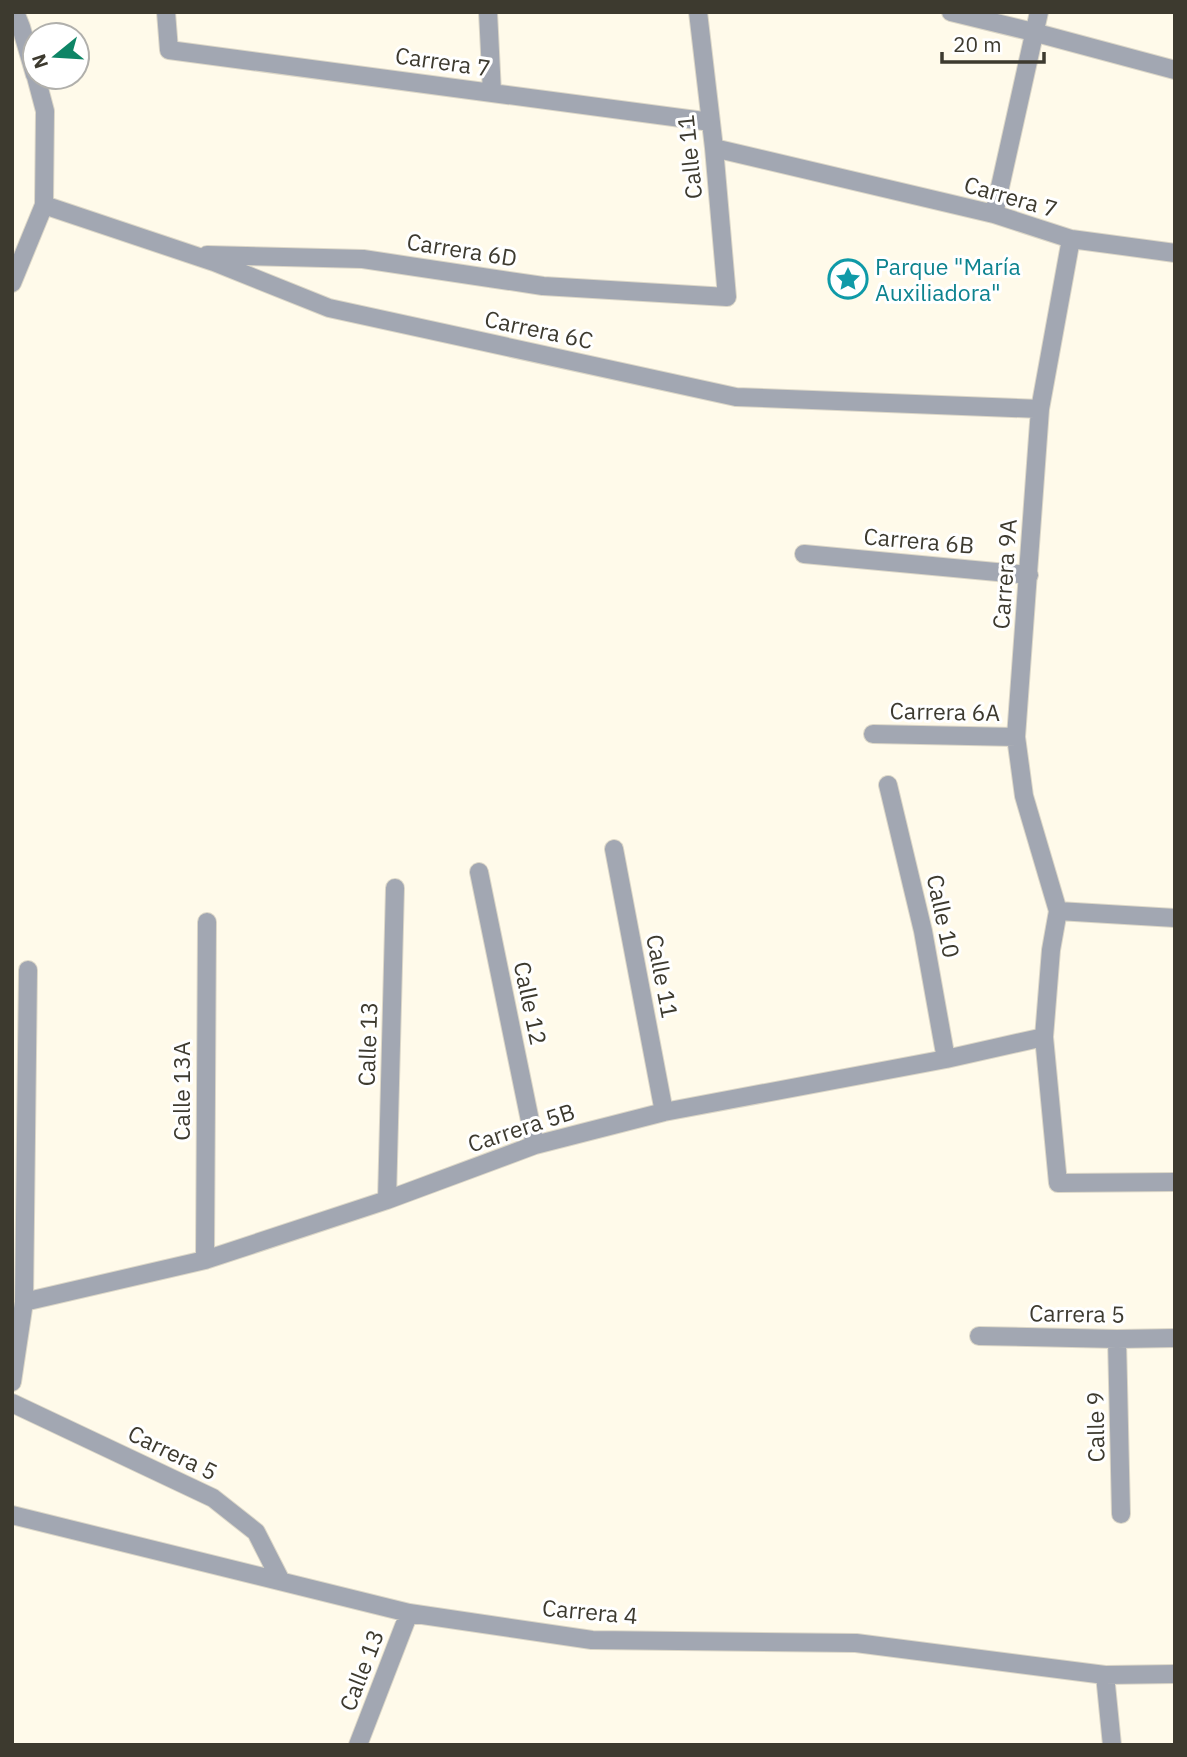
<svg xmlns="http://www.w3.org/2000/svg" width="1187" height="1757" font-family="'IBM Plex Sans',sans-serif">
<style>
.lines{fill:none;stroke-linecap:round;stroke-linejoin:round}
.minor-casing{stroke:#dcd7c8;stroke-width:20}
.minor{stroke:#a2a7b2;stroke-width:18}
.labels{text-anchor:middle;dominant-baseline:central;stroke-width:6;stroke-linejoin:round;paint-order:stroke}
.street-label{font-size:23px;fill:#3d3a2f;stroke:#fff}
.culture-label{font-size:23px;fill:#0d838f;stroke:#fff;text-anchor:start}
</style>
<rect width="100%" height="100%" fill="#fffaea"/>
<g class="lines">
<g class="minor-casing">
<path id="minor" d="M15,12l6,15 14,48
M166,12l3,38 542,72
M488,12l4,80
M951,12l82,20 142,38
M714,148l280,66 77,25 104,14
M44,205l170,57 115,46 407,89 304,12
M994,214l45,-202
M1071,239l-31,170 -24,328 8,59 34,115 -7,39 -7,87 14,146 117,-1
M207,255l156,4 180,27 184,11 -13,-149 -16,-136
M12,283l32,-78 1,-94 -9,-34
M804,554l225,21
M873,734l143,3
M888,785l35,146 23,128
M614,849l50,263
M479,872l56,273
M1058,911l117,7
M387,1200l8,-312
M205,1260l2,-338
M24,1302l181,-42 182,-60 148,-55 129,-33 282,-53 98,-22
M979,1336l138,3 58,-1
M1117,1339l4,175
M12,1382l12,-80 4,-332
M12,1403l201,95 43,34 25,49
M12,1515l397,98 183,27 264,3 249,32 70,-1
M1105,1675l7,70
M358,1745l51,-132"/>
</g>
<use href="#minor" class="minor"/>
</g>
<defs>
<g id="sight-ring" transform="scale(2.0125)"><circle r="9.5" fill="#fff" stroke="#0f9aa8" stroke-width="1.5"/><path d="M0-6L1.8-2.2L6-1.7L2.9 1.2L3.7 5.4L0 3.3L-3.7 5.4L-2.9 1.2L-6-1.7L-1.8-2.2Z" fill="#0f9aa8"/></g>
</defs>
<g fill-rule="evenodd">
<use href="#sight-ring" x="848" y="279"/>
</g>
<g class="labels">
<g class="street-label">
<text transform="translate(443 61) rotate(8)">Carrera 7</text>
<text transform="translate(689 157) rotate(-96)">Calle 11</text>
<text transform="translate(1011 196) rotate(16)">Carrera 7</text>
<text transform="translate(462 249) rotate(9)">Carrera 6D</text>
<text transform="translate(539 329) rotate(12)">Carrera 6C</text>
<text transform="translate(919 540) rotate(5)">Carrera 6B</text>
<text transform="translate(1004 574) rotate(-86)">Carrera 9A</text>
<text transform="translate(945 711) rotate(1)">Carrera 6A</text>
<text transform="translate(944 916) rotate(78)">Calle 10</text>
<text transform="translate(663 976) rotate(79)">Calle 11</text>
<text transform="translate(531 1003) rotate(78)">Calle 12</text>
<text transform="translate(367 1044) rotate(-88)">Calle 13</text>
<text transform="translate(181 1091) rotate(-90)">Calle 13A</text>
<text transform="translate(521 1127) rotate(-18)">Carrera 5B</text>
<text transform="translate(1077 1313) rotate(1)">Carrera 5</text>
<text transform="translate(1095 1427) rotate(-91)">Calle 9</text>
<text transform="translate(173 1452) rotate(26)">Carrera 5</text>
<text transform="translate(590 1611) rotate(5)">Carrera 4</text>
<text transform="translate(361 1670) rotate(-69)">Calle 13</text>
</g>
<g class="culture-label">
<text x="875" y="266">Parque "María<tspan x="875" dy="26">Auxiliadora"</tspan></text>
</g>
</g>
<rect width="1187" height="1757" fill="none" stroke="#3d3a2f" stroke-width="28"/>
<g transform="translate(56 56) rotate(252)"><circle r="33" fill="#ffffff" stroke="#b1b0ac" stroke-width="2"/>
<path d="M0-5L12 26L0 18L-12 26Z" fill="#0e8566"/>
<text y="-10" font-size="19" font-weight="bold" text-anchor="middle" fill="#3d3a2f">N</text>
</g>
<path d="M942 52v10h102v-10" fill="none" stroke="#3d3a2f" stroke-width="3.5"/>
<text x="953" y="52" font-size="21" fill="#3d3a2f" stroke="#ffffff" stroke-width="5" paint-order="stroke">20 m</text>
</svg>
